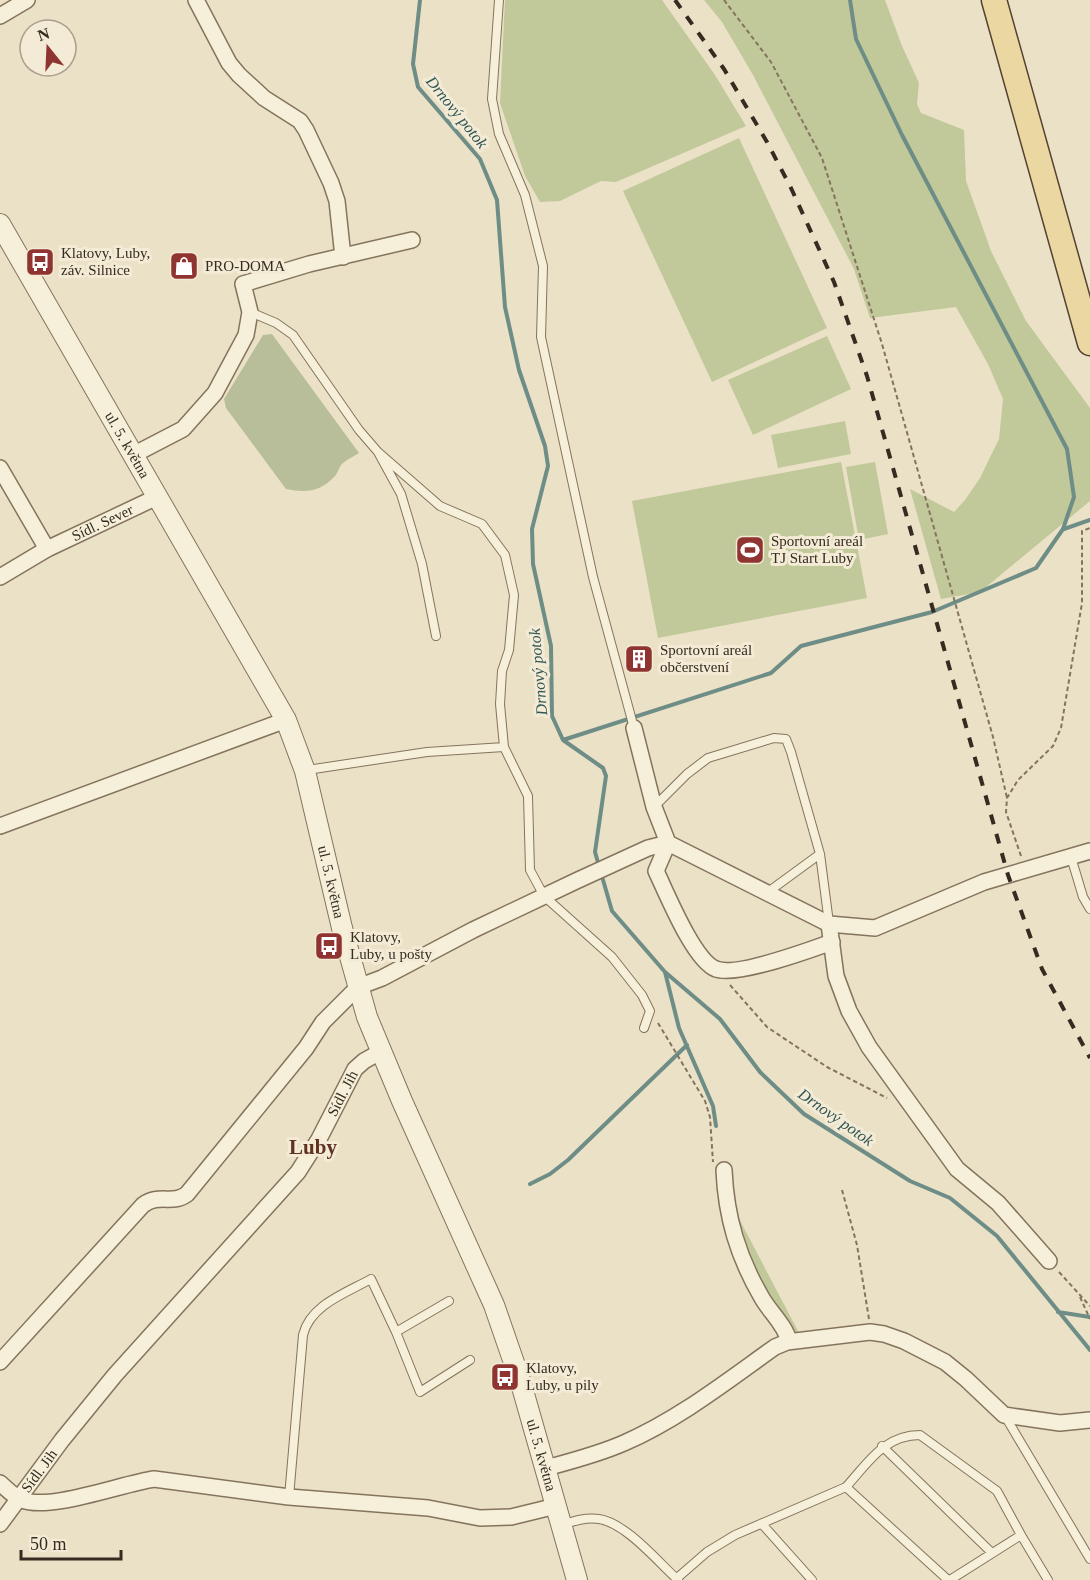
<svg xmlns="http://www.w3.org/2000/svg" width="1090" height="1580" font-family="'Times New Roman',serif">
<style>
.green{fill:#c1c89a}
.cemetery{fill:#b8be99}
.lines{fill:none;stroke-linecap:round;stroke-linejoin:round}
.stream{stroke:#6e8d86;stroke-width:4}
.service-casing{stroke:#85745d;stroke-width:10}
.minor-casing{stroke:#85745d;stroke-width:18}
.tertiary-casing{stroke:#85745d;stroke-width:22}
.primary-casing{stroke:#534231;stroke-width:27}
.path{stroke:#85745d;stroke-width:2;stroke-dasharray:4.5 3;stroke-linecap:butt}
.service{stroke:#f6efd9;stroke-width:8}
.minor{stroke:#f6efd9;stroke-width:15}
.tertiary{stroke:#f6efd9;stroke-width:20}
.primary{stroke:#ebd7a1;stroke-width:24}
.rail{stroke:#362b20;stroke-width:4;stroke-dasharray:10 10;stroke-linecap:butt}
.labels{text-anchor:middle;dominant-baseline:central;stroke-width:6;stroke-linejoin:round;paint-order:stroke}
.poi-label{font-size:15px;fill:#362b20;stroke:#f3ebd5;text-anchor:start}
.street-label{font-size:15px;fill:#362b20;stroke:#f3ebd5}
.water-label{font-size:16px;font-style:italic;fill:#305554;stroke:#f3ebd5}
.district-label{font-size:21px;font-weight:bold;fill:#603222;stroke:#f3ebd5}
</style>
<rect width="100%" height="100%" fill="#ebe1c6"/>
<path class="green" d="M505,0h157l53,75 31,51 -130,56 -15,-1 -41,20 -20,1 -15,-26 -25,-73z
M704,0h181l17,46 17,37 -2,21 4,9 43,17 2,51 25,70 35,70 64,87v93l-110,91 -39,7 -31,-110 44,23 11,-12 15,-22 19,-39 4,-40 -15,-35 -32,-57 -86,11 -16,-49 -101,-194 -31,-53z
M739,138l88,190 -115,54 -89,-191z
M827,336l24,53 -98,46 -25,-55z
M845,421l6,33 -73,14 -7,-33z
M841,462l26,136 -209,40 -26,-137z
M875,462l13,72 -29,6 -13,-73z
M730,1206l5,5 64,122 -6,-2 -34,-48z"/>
<path class="cemetery" d="M272,334l87,119c-6,4 -13,7 -17,11 -3,3 -4,9 -7,12 -14,16 -30,17 -49,13l-60,-81 -2,-9 39,-64z"/>
<g class="lines">
<path class="stream" d="M420,0l-7,64 5,23 62,72 17,41 8,107 14,63 26,76 3,20 -16,63 1,35 18,82 1,70 11,24 40,28 3,8 -11,76 4,14
M1064,529l26,-9
M563,740l208,-67 30,-27 131,-34 104,-44 27,-39 11,-32 -7,-48 -165,-314 -46,-96 -6,-39
M601,873l11,38 53,61 55,47 40,53 44,42 106,67 40,17 47,38 93,114
M665,972l14,56 34,78 3,20
M530,1184l20,-10 18,-14 119,-115
M1058,1312l32,5"/>
<g class="service-casing">
<path id="service" d="M499,0l-7,99 7,35 26,61 18,71 -2,71 52,240 41,151
M250,312l26,11 17,12 66,95 19,22 23,42 21,70 14,72
M378,452l62,54 42,18 23,31 9,40 -5,55 -7,21 -2,33 4,43 24,49 2,74 14,26 68,61 30,38 8,16 -6,17
M307,770l120,-18 77,-5
M655,806l32,-32 21,-16 66,-20 12,1 5,13 29,102 9,69
M1071,857l12,40 7,12
M768,892l52,-38
M396,1332l53,-31
M1005,1416l85,143
M882,1446l110,107
M846,1487c22,-24 38,-52 74,-52l77,56 24,44
M289,1497l14,-162c7,-30 43,-42 68,-56l25,53 24,60 50,-32
M762,1524l50,56
M562,1525c12,-4 24,-8 37,-6 27,4 59,43 79,61
M676,1579l31,-27 28,-17 111,-48 102,93
M950,1580l71,-45 27,45"/>
</g>
<g class="minor-casing">
<g id="minor">
<path d="M196,0l33,63 10,12 25,23 36,23 6,9 25,53 6,18 6,56"/>
<path d="M0,16l27,-16"/>
<path d="M133,455l50,-26 32,-36 31,-58 4,-23 -7,-28 66,-20 103,-24"/>
<path d="M0,468l47,81"/>
<path id="s1" d="M0,577l47,-28 110,-52"/>
<path d="M634,728l20,79 14,36 161,81 46,4 109,-46 106,-31"/>
<path d="M0,826l286,-106"/>
<path d="M668,843l-12,28c11,23 38,90 60,98 20,8 94,-19 116,-27"/>
<path d="M829,924l7,52 13,35 20,36 88,122 41,34 51,58"/>
<path d="M724,1170c2,47 14,87 38,128 8,14 23,27 27,43"/>
<path d="M0,1362l143,-157c16,-12 30,0 44,-11l119,-146 17,-26 35,-35 24,-9 91,-48 103,-49 72,-33 20,-5"/>
<path d="M546,1468c26,-7 53,-14 78,-25 55,-24 103,-62 151,-96l12,-5 83,-10 14,2 20,7 41,21 21,17 38,36 56,8 30,-3"/>
<path d="M0,1483c7,6 14,14 22,17 28,11 99,-16 132,-21l135,18 139,11 52,10 31,-1 45,-11"/>
<path id="s2" d="M0,1524l62,-84 53,-65 183,-203 21,-33 36,-70 9,-8 16,-9"/>
</g>
</g>
<g class="tertiary-casing">
<g id="tertiary">
<path id="s3" d="M0,224l286,496 19,51 37,157 25,89 35,84 92,204 26,75 57,200"/>
</g>
</g>
<g class="primary-casing">
<path id="primary" d="M994,0l96,343"/>
</g>
<path class="path" d="M724,0l47,62 51,96 60,186 111,393 14,61
M1021,856l-15,-44 1,-14 11,-18 35,-34 8,-18 21,-125v-72l8,-3
M730,985l37,42 60,40 60,31
M658,1023l47,78 5,16 3,45
M842,1190l15,55 12,74
M1059,1272l31,34
M1080,1297l10,22"/>
<use href="#service" class="service"/>
<use href="#minor" class="minor"/>
<use href="#tertiary" class="tertiary"/>
<use href="#primary" class="primary"/>
<path class="rail" d="M675,0l49,69 43,73 24,46 43,94 33,94 141,499 34,94 48,89"/>
</g>
<defs>
<g id="bus-square" transform="scale(1.5)"><rect x="-9" y="-9" width="18" height="18" rx="4" fill="#8f3431" stroke="#f3ebd5"/><path d="M-5-6H5V4H4V6H2V4H-2V6H-4V4H-5ZM-3.5-4V0h7V-4ZM-3.5 1.2v1.5H-2V1.2ZM2 1.2v1.5H3.5V1.2Z" fill="#fff"/></g>
<g id="shop-square" transform="scale(1.5)"><rect x="-9" y="-9" width="18" height="18" rx="4" fill="#8f3431" stroke="#f3ebd5"/><path d="M-5-2.5h2.3a2.7 3.5 0 0 1 5.4 0H5L5.5 6h-11ZM-1.5-2.5h3a1.5 2.3 0 0 0-3 0Z" fill="#fff"/></g>
<g id="stadium-square" transform="scale(1.5)"><rect x="-9" y="-9" width="18" height="18" rx="4" fill="#8f3431" stroke="#f3ebd5"/><path d="M0-5a6.5 5 0 1 0 0 10a6.5 5 0 1 0 0-10ZM-3.5-1.8h7v3.6h-7Z" fill="#fff"/></g>
<g id="building-square" transform="scale(1.5)"><rect x="-9" y="-9" width="18" height="18" rx="4" fill="#8f3431" stroke="#f3ebd5"/><path d="M-4-6H4V6H1V3H-1V6H-4ZM-2.5-4.3h1.7v1.8h-1.7ZM.8-4.3h1.7v1.8H.8ZM-2.5-1h1.7V.8h-1.7ZM.8-1h1.7V.8H.8Z" fill="#fff"/></g>
</defs>
<g fill-rule="evenodd">
<use href="#bus-square" x="40" y="262"/>
<use href="#shop-square" x="184" y="266"/>
<use href="#stadium-square" x="750" y="550"/>
<use href="#building-square" x="639" y="659"/>
<use href="#bus-square" x="329" y="946"/>
<use href="#bus-square" x="505" y="1377"/>
</g>
<g class="labels">
<g class="poi-label">
<text x="61" y="253">Klatovy, Luby,<tspan x="61" dy="17">záv. Silnice</tspan></text>
<text x="205" y="266">PRO-DOMA</text>
<text x="771" y="541">Sportovní areál<tspan x="771" dy="17">TJ Start Luby</tspan></text>
<text x="660" y="650">Sportovní areál<tspan x="660" dy="17">občerstvení</tspan></text>
<text x="350" y="937">Klatovy,<tspan x="350" dy="17">Luby, u pošty</tspan></text>
<text x="526" y="1368">Klatovy,<tspan x="526" dy="17">Luby, u pily</tspan></text>
</g>
<g class="street-label">
<text stroke="none"><textPath href="#s3" startOffset="255">ul. 5. května</textPath></text>
<text stroke="none"><textPath href="#s1" startOffset="116">Sídl. Sever</textPath></text>
<text stroke="none"><textPath href="#s3" startOffset="741">ul. 5. května</textPath></text>
<text stroke="none"><textPath href="#s2" startOffset="552">Sídl. Jih</textPath></text>
<text stroke="none"><textPath href="#s3" startOffset="1353">ul. 5. května</textPath></text>
<text stroke="none"><textPath href="#s2" startOffset="66">Sídl. Jih</textPath></text>
</g>
<g class="water-label">
<text transform="translate(457 112) rotate(51)">Drnový potok</text>
<text transform="translate(538 672) rotate(-95)">Drnový potok</text>
<text transform="translate(836 1117) rotate(35)">Drnový potok</text>
</g>
<g class="district-label">
<text x="313" y="1147">Luby</text>
</g>
</g>
<g transform="translate(48 48) rotate(342)"><circle r="28" fill="#f3ebd5" stroke="#a79e8d" stroke-width="1.5"/>
<path d="M0-4.5L10 22L0 15L-10 22Z" fill="#8f3431"/>
<text y="-9" font-size="16" font-weight="bold" text-anchor="middle" fill="#362b20">N</text>
</g>
<path d="M21 1550v9h100v-9" fill="none" stroke="#362b20" stroke-width="3"/>
<text x="30" y="1550" font-size="18" fill="#362b20" stroke="#f3ebd5" stroke-width="4.5" paint-order="stroke">50 m</text>
</svg>
